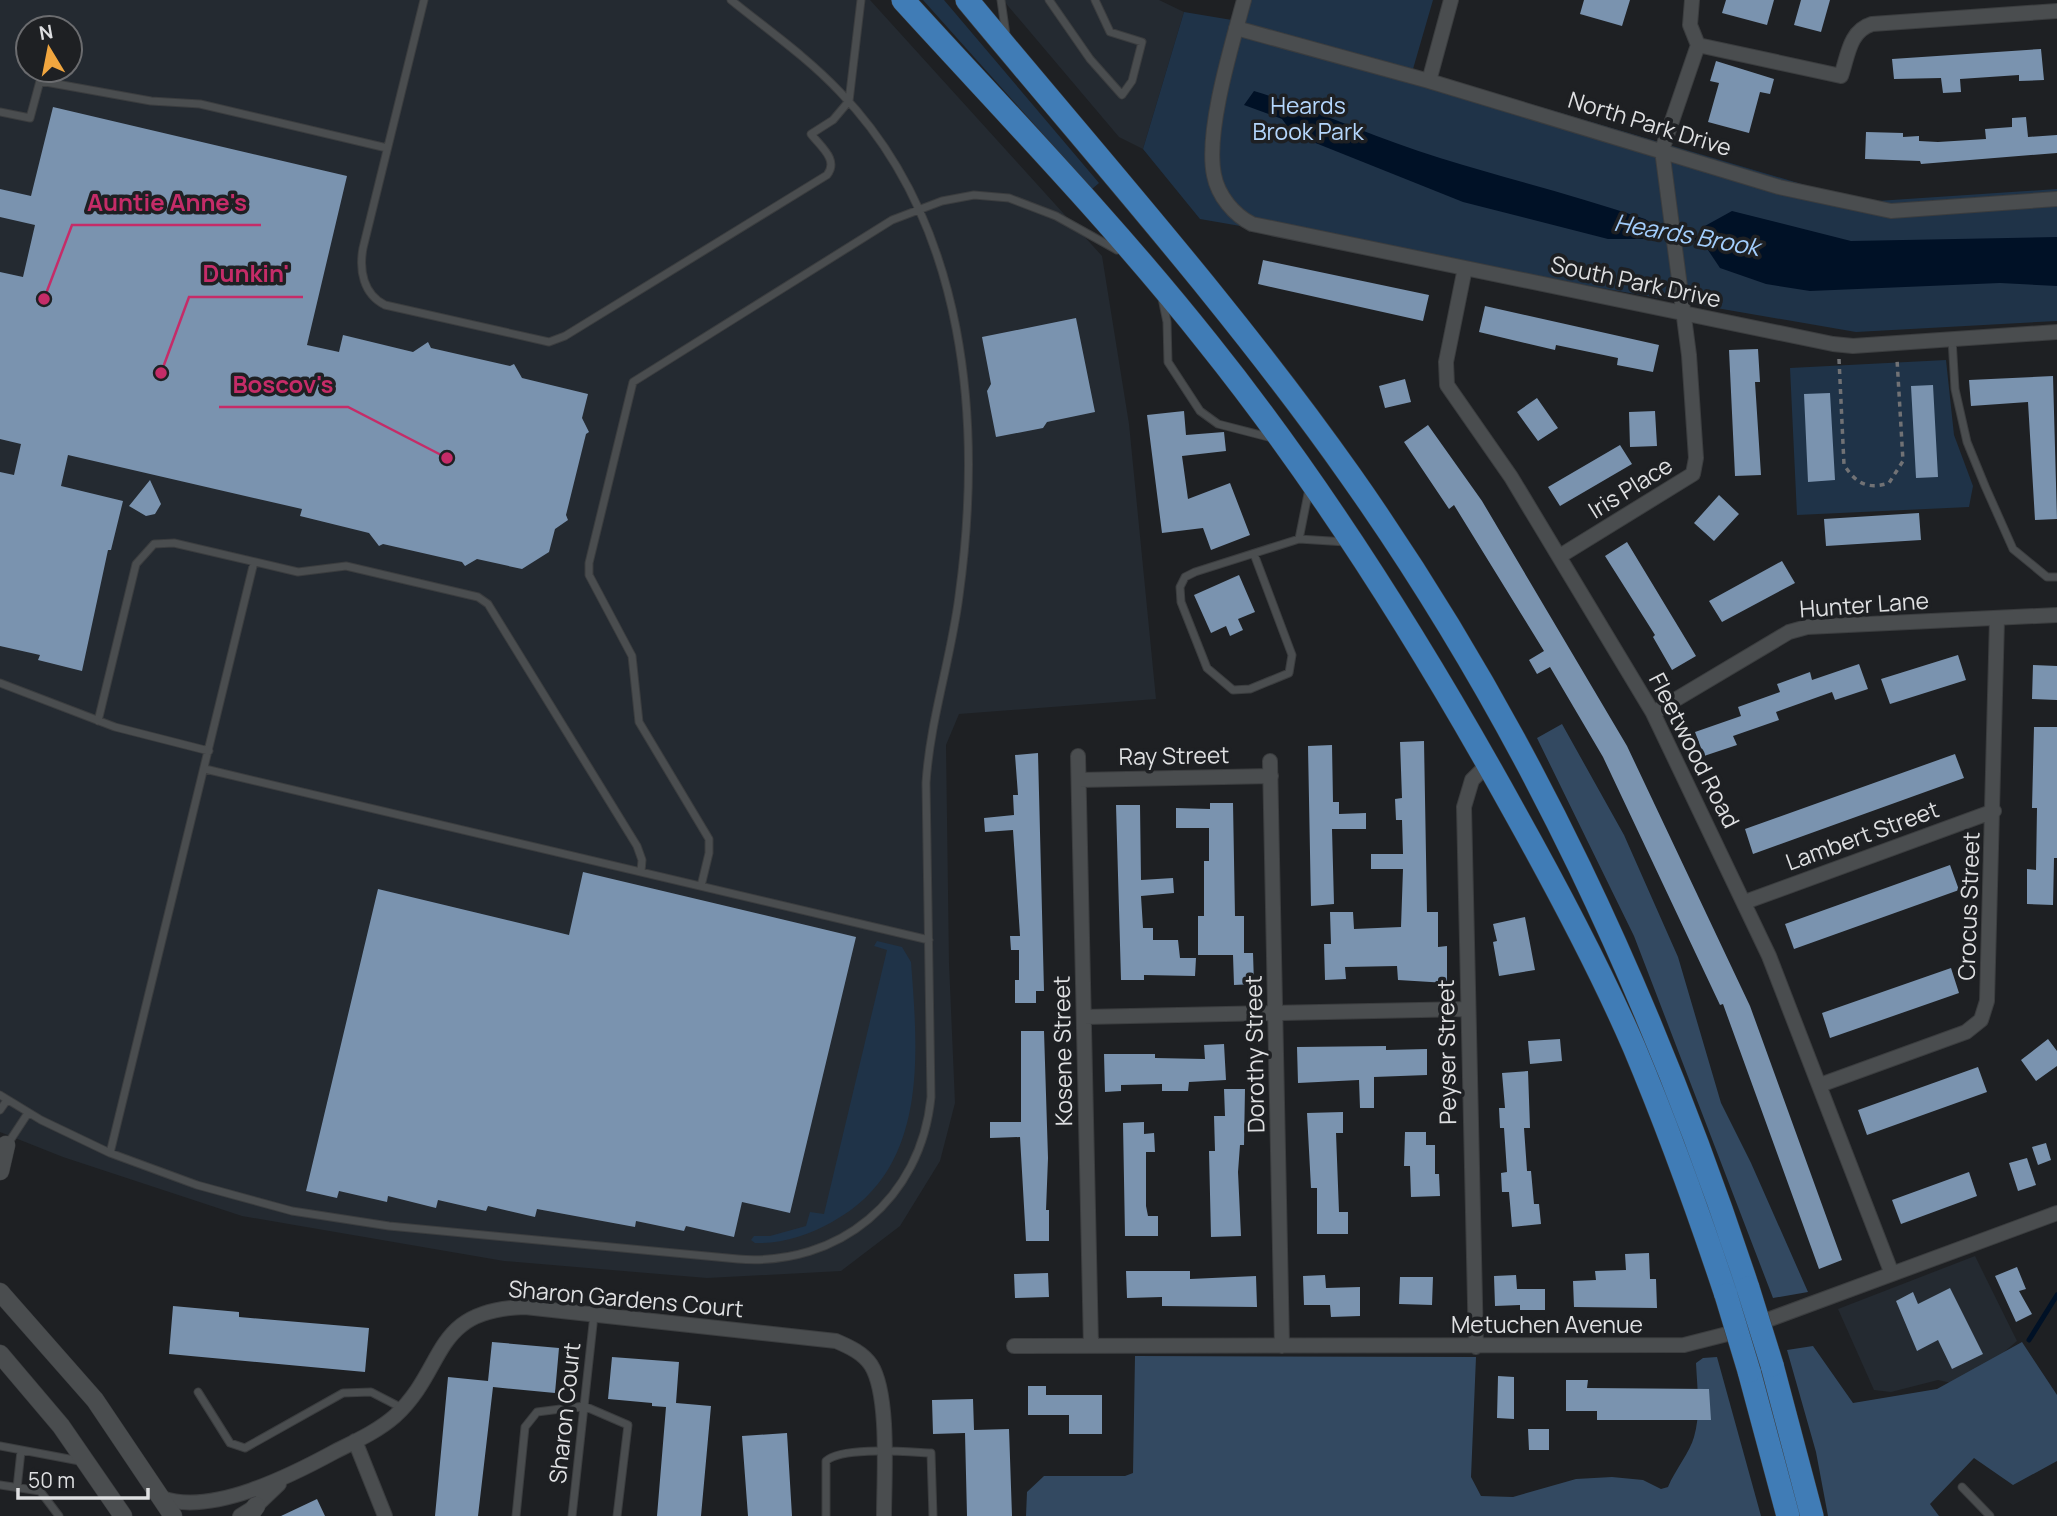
<svg xmlns="http://www.w3.org/2000/svg" width="2057" height="1516" font-family="Manrope,sans-serif">
<style>
.built{fill:#242a31;fill-rule:evenodd}
.green{fill:#1f3348}
.forest{fill:#334961}
.water{fill:#001126}
.lines{fill:none;stroke-linecap:round;stroke-linejoin:round}
.stream{stroke:#001126;stroke-width:5}
.building{fill:#7a93af}
.service-casing{stroke:#3b3d3f;stroke-width:9}
.minor-casing{stroke:#3b3d3f;stroke-width:16}
.tertiary-casing{stroke:#3b3d3f;stroke-width:19}
.trunk-casing{stroke:#3b3d3f;stroke-width:24}
.path{stroke:#717275;stroke-width:3.5;stroke-dasharray:5 5;stroke-linecap:butt}
.service{stroke:#4a4d4f;stroke-width:7}
.minor{stroke:#4a4d4f;stroke-width:14}
.tertiary{stroke:#4a4d4f;stroke-width:18}
.trunk{stroke:#407cb6;stroke-width:23}
.trunk-bridge-casing{stroke:#3b3d3f;stroke-width:24;stroke-linecap:butt}
.trunk-bridge{stroke:#407cb6;stroke-width:23}
.labels{text-anchor:middle;dominant-baseline:central;stroke-width:7;stroke-linejoin:round;paint-order:stroke}
.park-label{font-size:23px;fill:#b4d6fc;stroke:#1e2023}
.street-label{font-size:23px;fill:#dedfe1;stroke:#1e2023}
.water-label{font-size:24px;font-style:italic;fill:#a3cefd;stroke:#1e2023}
.leader{fill:none;stroke:#c52c68;stroke-width:2.5}
.callout-dot{fill:#c52c68;stroke:#1e2023;stroke-width:2.5}
.callout-label{font-size:24px;text-anchor:middle;font-weight:bold;fill:#c52c68;stroke:#1e2023;stroke-width:7;stroke-linejoin:round;paint-order:stroke}
</style>
<rect width="100%" height="100%" fill="#1e2023"/>
<path class="built" d="M0,0h870l232,256 27,168 27,275 -197,15 -13,31 3,218 6,140 -15,58 -40,65 -59,45 -134,7 -203,-17 -262,-45 -179,-59 -63,-25zM28,28h42v42h-42z
M1003,0h156l25,12 -41,137 -24,-12z
M1975,1256l42,85 -40,34 -21,9 -18,-4 -47,12 -17,-2 -36,-81z"/>
<path class="green" d="M923,0h21l155,183 -7,6z
M1251,0h182l-20,69 449,133 195,-13v132l-201,11 -656,-113 -57,-70 41,-137 60,10z
M1946,360l8,75 19,51 -4,21 -172,8 -7,-147z
M877,941l25,6 9,15c7,93 18,208 -79,260 -23,13 -51,22 -77,21l-4,-3 3,-4h16l36,-10 4,-14 14,2 63,-264 -13,-4z"/>
<path class="forest" d="M1562,724l62,111 54,122 43,146 30,60 57,129 -35,6 -139,-362 -97,-198z
M2022,1342l35,53v66l-44,24 -39,-27 -44,46 9,12h-111l-12,-64 -29,-102 26,-4 40,57 84,-14z
M1135,1356l341,1 -5,120 10,19 32,1 63,-18 36,-2 31,3 18,9 7,-2c7,-17 22,-35 26,-50 7,-23 3,-51 2,-74l7,-5 14,-1 44,159h-735l1,-24 17,-16h81l8,-3z"/>
<path class="water" d="M1254,91c63,19 123,48 186,67 68,21 137,38 205,61l6,4 3,16h-46l-145,-37 -170,-68 -11,-15 -38,-14z
M1732,211l119,30 206,-4v49l-57,-3 -190,8 -44,-7 -46,-16 -18,-27 1,-14z"/>
<g class="lines">
<path class="stream" d="M1649,232l59,8
M2029,1340l28,-45"/>
</g>
<path class="building" d="M1584,0h46l-8,26 -42,-12z
M1726,0h48l-7,25 -45,-12z
M1801,0h29l-9,32 -27,-7z
M2041,49l3,31 -25,1v-6l-59,4 1,13 -18,1 -2,-15 -47,1 -2,-20z
M1716,61l58,18 -4,15 -10,-2 -11,41 -41,-11 11,-39 -9,-2z
M53,107l294,69 -40,169 32,7 4,-17 70,17 15,-10 3,6 79,18 4,-2 8,14 66,16 -6,24 7,14 -3,2 -20,81 2,5 -13,9 -6,23 -27,17 -45,-10 -12,7 -3,-4 -79,-18 -4,2 -10,-13 -69,-17 2,-7 -234,-54 -7,31 62,15 -12,49h-3l-26,121 -44,-11 2,-5 -40,-9v-174l14,3 7,-31 -21,-5v-167l23,5 12,-52 -35,-8v-28l31,7z
M2026,117l2,20 29,-2v18l-136,11 -1,-3 -55,-2 1,-27 37,1v4l16,-1v5l19,1 48,-3 -1,-10 27,-2v-9z
M1263,260l166,35 -6,26 -165,-37z
M1485,306l174,39 -6,27 -36,-7 1,-7 -62,-13 -1,5 -76,-18z
M1076,318l19,94 -48,10 -4,6 -47,9 -9,-46 4,-7 -9,-47z
M1758,349l2,33h-5l6,93 -26,1 -6,-126z
M2053,376l4,143 -22,1 -7,-118 -57,4 -2,-26z
M1405,379l6,23 -26,6 -6,-22z
M1933,385l5,92 -22,1 -5,-92z
M1830,393l5,87 -27,2 -4,-88z
M1537,398l21,30 -20,13 -21,-29z
M1184,411l2,24 38,-3 2,19 -44,5 6,43 42,-16 20,52 -39,15 -8,-22 -41,5 -15,-118z
M1655,411l2,35 -27,1 -1,-35z
M1428,425l54,76 145,245 123,260 92,254 -23,9 -96,-265 -3,1 -117,-248 -53,-90 -13,7 -8,-14 15,-9 -90,-146 -5,4 -45,-67z
M1620,445l12,19 -72,42 -12,-19z
M150,480l11,24 -6,10 -9,2 -17,-10z
M1719,495l20,19 -25,27 -20,-18z
M1919,513l2,27 -95,6 -2,-27z
M1627,542l69,114 -24,14 -19,-33 2,-2 -50,-79z
M1782,561l13,22 -73,39 -13,-21z
M1239,575l16,37 -17,7 5,11 -13,6 -4,-10 -15,7 -17,-38z
M1958,655l8,25 -76,24 -9,-25z
M1859,664l9,25 -33,11 -3,-8 -56,20 3,8 -46,16 4,9 -33,11 -9,-24 46,-16 -3,-9 42,-15 -3,-8 33,-12 2,8z
M2033,665l24,1v34l-25,-1z
M2034,727h23v131h-3l-1,47 -26,-1v-35l9,1 1,-62h-5z
M1424,741l3,171h11v35l9,-1v37l-49,-3 -1,-14 -52,1 1,12 -21,1 -1,-36h7l-1,-32h23l1,17 47,-2 2,-58h-32v-15h32l-1,-34h-6l-1,-21 7,-1 -2,-56z
M1332,745l1,57h6v12l27,-1v16h-34l2,75 -23,2 -3,-160z
M1038,753l6,238h-8v12h-21v-23h4v-30h-8l-1,-14h10l-7,-106 -28,2 -1,-14 30,-3 -1,-20h5l-3,-40z
M1955,754l9,24 -211,76 -8,-25z
M1210,803h23l2,113h9v37h9l1,31 -20,1 -1,-30h-35v-39h6v-55h5v-33h-33v-20l34,1z
M1116,805h24l1,75 32,-2 1,15 -33,3 2,32h10v12h25l2,18h16l-1,18 -51,-1v5h-23z
M1950,865l9,25 -165,59 -9,-25z
M583,872l273,65 -66,276 -48,-11 -8,35 -48,-11 -2,5 -48,-10 -1,6 -98,-18 -2,8 -47,-11 -2,5 -48,-11 -2,8 -48,-12 -1,6 -48,-11 -2,7 -31,-7 72,-302 191,46z
M1525,917l10,53 -36,6 -6,-34 4,-1 -4,-17z
M1951,968l8,25 -129,45 -8,-25z
M1021,1031h23l4,127 -2,52h3v31h-23l-6,-104 -30,1v-16h31z
M1560,1039l2,22 -32,3 -2,-23z
M2048,1039l9,12v15l-21,15 -15,-21z
M1224,1044l2,36 -37,2 -1,9h-26v-7l-41,1v6l-16,1 -1,-38h51v4l50,1 -1,-14z
M1386,1046v4l41,-1v26l-53,2v31h-14l-1,-28 -61,3 -1,-36z
M1978,1067l9,25 -120,43 -9,-25z
M1528,1071l2,57h-6l3,43h4l3,33h5l2,20 -29,3 -3,-35h-7l-1,-19 6,-1 -3,-44h-4l-1,-20h6l-3,-35z
M1224,1089h21l-1,56h-4l-2,27 3,64 -30,1 -2,-86h6l-1,-35h11z
M1343,1112v21h-7l3,79h9v22h-31v-46h-6l-4,-75z
M1144,1122v12l10,-1 1,19h-9v54l2,10h10v20h-33l-2,-113z
M1405,1132h21v13h9v29h4l1,22 -29,1 -1,-31h-6z
M2046,1143l5,17 -13,5 -6,-18z
M2027,1158l9,27 -18,6 -9,-28z
M1969,1172l8,24 -76,28 -9,-24z
M1649,1253l1,26h6l1,29 -83,-1 -1,-26 23,-1 -1,-9 31,-1 -1,-16z
M2017,1267l9,22 -7,2 13,23 -16,8 -21,-46z
M1126,1271h64v8l66,-3 1,31 -95,-1v-9l-35,1z
M1048,1273l1,24 -34,1 -1,-24z
M1325,1275l1,13 34,-1v29l-29,1 -1,-12h-26l-1,-29z
M1516,1275l1,14h28v21h-25v-5l-25,1 -1,-30z
M1400,1277h33l-1,28 -33,-1z
M1950,1288l33,66 -31,15 -14,-29 -21,11 -21,-50 17,-9 5,12z
M173,1306l66,6v5l130,11 -4,44 -196,-18z
M492,1342l67,6 -4,45 -62,-6 -15,129h-43l13,-139 40,4z
M612,1357l67,5 -3,41 35,3 -10,110h-44l9,-109 -14,-1v-3l-44,-4z
M1498,1376l16,1v42l-17,-1z
M1566,1380h22l-1,8 122,1 2,31h-114v-9h-31z
M1028,1386h18v9h56v39h-33v-19h-41z
M973,1399l1,31 35,-1 3,87h-45l-2,-83 -32,1 -1,-34z
M1528,1429h21v21h-20z
M787,1433l5,83h-44l-6,-80z
M317,1499l8,17h-44z"/>
<g class="lines">
<g class="service-casing">
<path id="service" d="M424,0l-61,248c-4,22 0,46 22,57l164,37 16,-6 262,-161c12,-15 -6,-28 -16,-41l22,-14 16,-19 12,-101
M1001,0l5,35
M1049,0l41,59 32,36 10,-14 10,-39 -32,-10 -15,-32
M0,112l30,6 10,-37 111,20 49,3 187,44
M1162,298l5,24 1,40 32,49 18,13 54,14
M1952,339l3,50 12,53 18,44 28,63 34,28h10
M1299,539l10,-50
M1254,554l38,101 -3,18 -39,16 -17,1 -26,-22 -26,-66 -1,-15 5,-10 10,-5 104,-33 47,3
M0,683l115,44 94,24
M98,721l38,-157 18,-20 20,-1 124,29 48,-6 132,31 10,7 149,242 5,14 -1,12
M205,769l724,171
M701,886l8,-33v-14l-70,-117 -7,-66 -43,-81v-12l44,-181 259,-162 50,-19 32,-6 35,3 47,18 61,34
M0,1095l41,25 69,33 87,32 95,26 97,15 349,33c101,8 183,-60 193,-162l-5,-314c4,-63 25,-124 33,-187 24,-173 8,-372 -119,-504 -33,-35 -72,-62 -109,-92
M0,1110l7,-10
M7,1145l21,-32
M110,1153l144,-591
M198,1392l32,51 15,5 98,-55 28,-1 31,16
M0,1446l85,16
M0,1485l40,6 19,25
M1962,1487l28,29
M17,1488l4,-37
M516,1516l9,-89 12,-15 47,-6 44,19 -11,91
M572,1516l22,-201
M826,1516v-55c16,-15 82,-9 105,-8l2,63"/>
</g>
<g class="minor-casing">
<path id="minor" d="M1244,0c-12,44 -39,132 -30,175 4,21 20,40 38,49l581,120 20,2 204,-14
M1236,28l193,53 350,106 112,24 166,-12
M1698,45l143,31c7,-20 8,-45 31,-52l185,-13
M1429,81l22,-81
M1465,268l-19,94 1,23 64,92 142,236 116,243 123,318
M1560,556l133,-82 3,-16 -7,-103 -27,-205 36,-105 -8,-20 2,-25
M1653,713l136,-81 18,-5 250,-12
M1078,756l13,590
M1270,761l12,585
M1079,780l192,-4
M1745,902l249,-91
M1084,1017l384,-8
M1820,1085l146,-53 15,-12 6,-19 10,-382
M1014,1346l670,-1 51,-13 322,-119
M1476,1347l-12,-540 8,-27 16,-16
M355,1441l30,75
M162,1498c50,18 130,-23 174,-47 20,-10 42,-20 59,-35 53,-49 35,-106 130,-109l311,34c14,6 27,12 35,24 19,30 13,114 13,151
M240,1516l16,-10 23,-22"/>
</g>
<g class="tertiary-casing">
<path id="tertiary" d="M0,1171l6,-26
M0,1292l95,108 78,116
M0,1354l61,72 62,90
M249,1516l7,-10"/>
</g>
<g class="trunk-casing">
<path id="trunk" d="M903,0c103,113 210,223 305,343 117,146 216,305 306,468 43,77 85,155 120,236 34,81 64,164 92,248
M967,0c130,157 266,309 383,475 177,251 302,522 398,813
M1772,1365l40,151
M1749,1371l39,145"/>
</g>
<path class="path" d="M1839,359l5,106c12,18 23,25 45,18l14,-22 -6,-102"/>
<use href="#service" class="service"/>
<use href="#minor" class="minor"/>
<use href="#tertiary" class="tertiary"/>
<use href="#trunk" class="trunk"/>
<g class="trunk-bridge-casing">
<path id="trunk-bridge" d="M1748,1288l24,77
M1726,1295l23,76"/>
</g>
<use href="#trunk-bridge" class="trunk-bridge"/>
</g>
<g class="labels">
<g class="park-label">
<text x="1308" y="105">Heards<tspan x="1308" dy="26">Brook Park</tspan></text>
</g>
<g class="street-label">
<text transform="translate(1650 123) rotate(17)">North Park Drive</text>
<text transform="translate(1636 281) rotate(12)">South Park Drive</text>
<text transform="translate(1630 487) rotate(-32)">Iris Place</text>
<text transform="translate(1864 604) rotate(-4)">Hunter Lane</text>
<text transform="translate(1695 750) rotate(63)">Fleetwood Road</text>
<text transform="translate(1174 755) rotate(-1)">Ray Street</text>
<text transform="translate(1862 835) rotate(-20)">Lambert Street</text>
<text transform="translate(1968 906) rotate(-88)">Crocus Street</text>
<text transform="translate(1062 1051) rotate(-91)">Kosene Street</text>
<text transform="translate(1446 1052) rotate(-91)">Peyser Street</text>
<text transform="translate(1254 1054) rotate(-91)">Dorothy Street</text>
<text transform="translate(626 1298) rotate(5)">Sharon Gardens Court</text>
<text x="1547" y="1324">Metuchen Avenue</text>
<text transform="translate(564 1413) rotate(-84)">Sharon Court</text>
</g>
<g class="water-label">
<text transform="translate(1687 234) rotate(10)">Heards Brook</text>
</g>
</g>
<path class="leader" d="M44 299L72 225H261M161 373L189 297H303M447 458L348 407H219"/>
<g class="callout-dot">
<circle cx="44" cy="299" r="7"/>
<circle cx="161" cy="373" r="7"/>
<circle cx="447" cy="458" r="7"/>
</g>
<g class="callout-label">
<text x="167" y="211">Auntie Anne's</text>
<text x="246" y="282">Dunkin'</text>
<text x="283" y="393">Boscov's</text>
</g>
<g transform="translate(49 49) rotate(350)"><circle r="33" fill="#1e2023" stroke="#6b6c6f" stroke-width="2"/>
<path d="M0-5L12 26L0 18L-12 26Z" fill="#f1a63f"/>
<text y="-10" font-size="19" font-weight="bold" text-anchor="middle" fill="#dedfe1">N</text>
</g>
<path d="M18 1488v10h130v-10" fill="none" stroke="#dedfe1" stroke-width="3.5"/>
<text x="28" y="1488" font-size="21" fill="#dedfe1" stroke="#1e2023" stroke-width="5" paint-order="stroke">50 m</text>
</svg>
